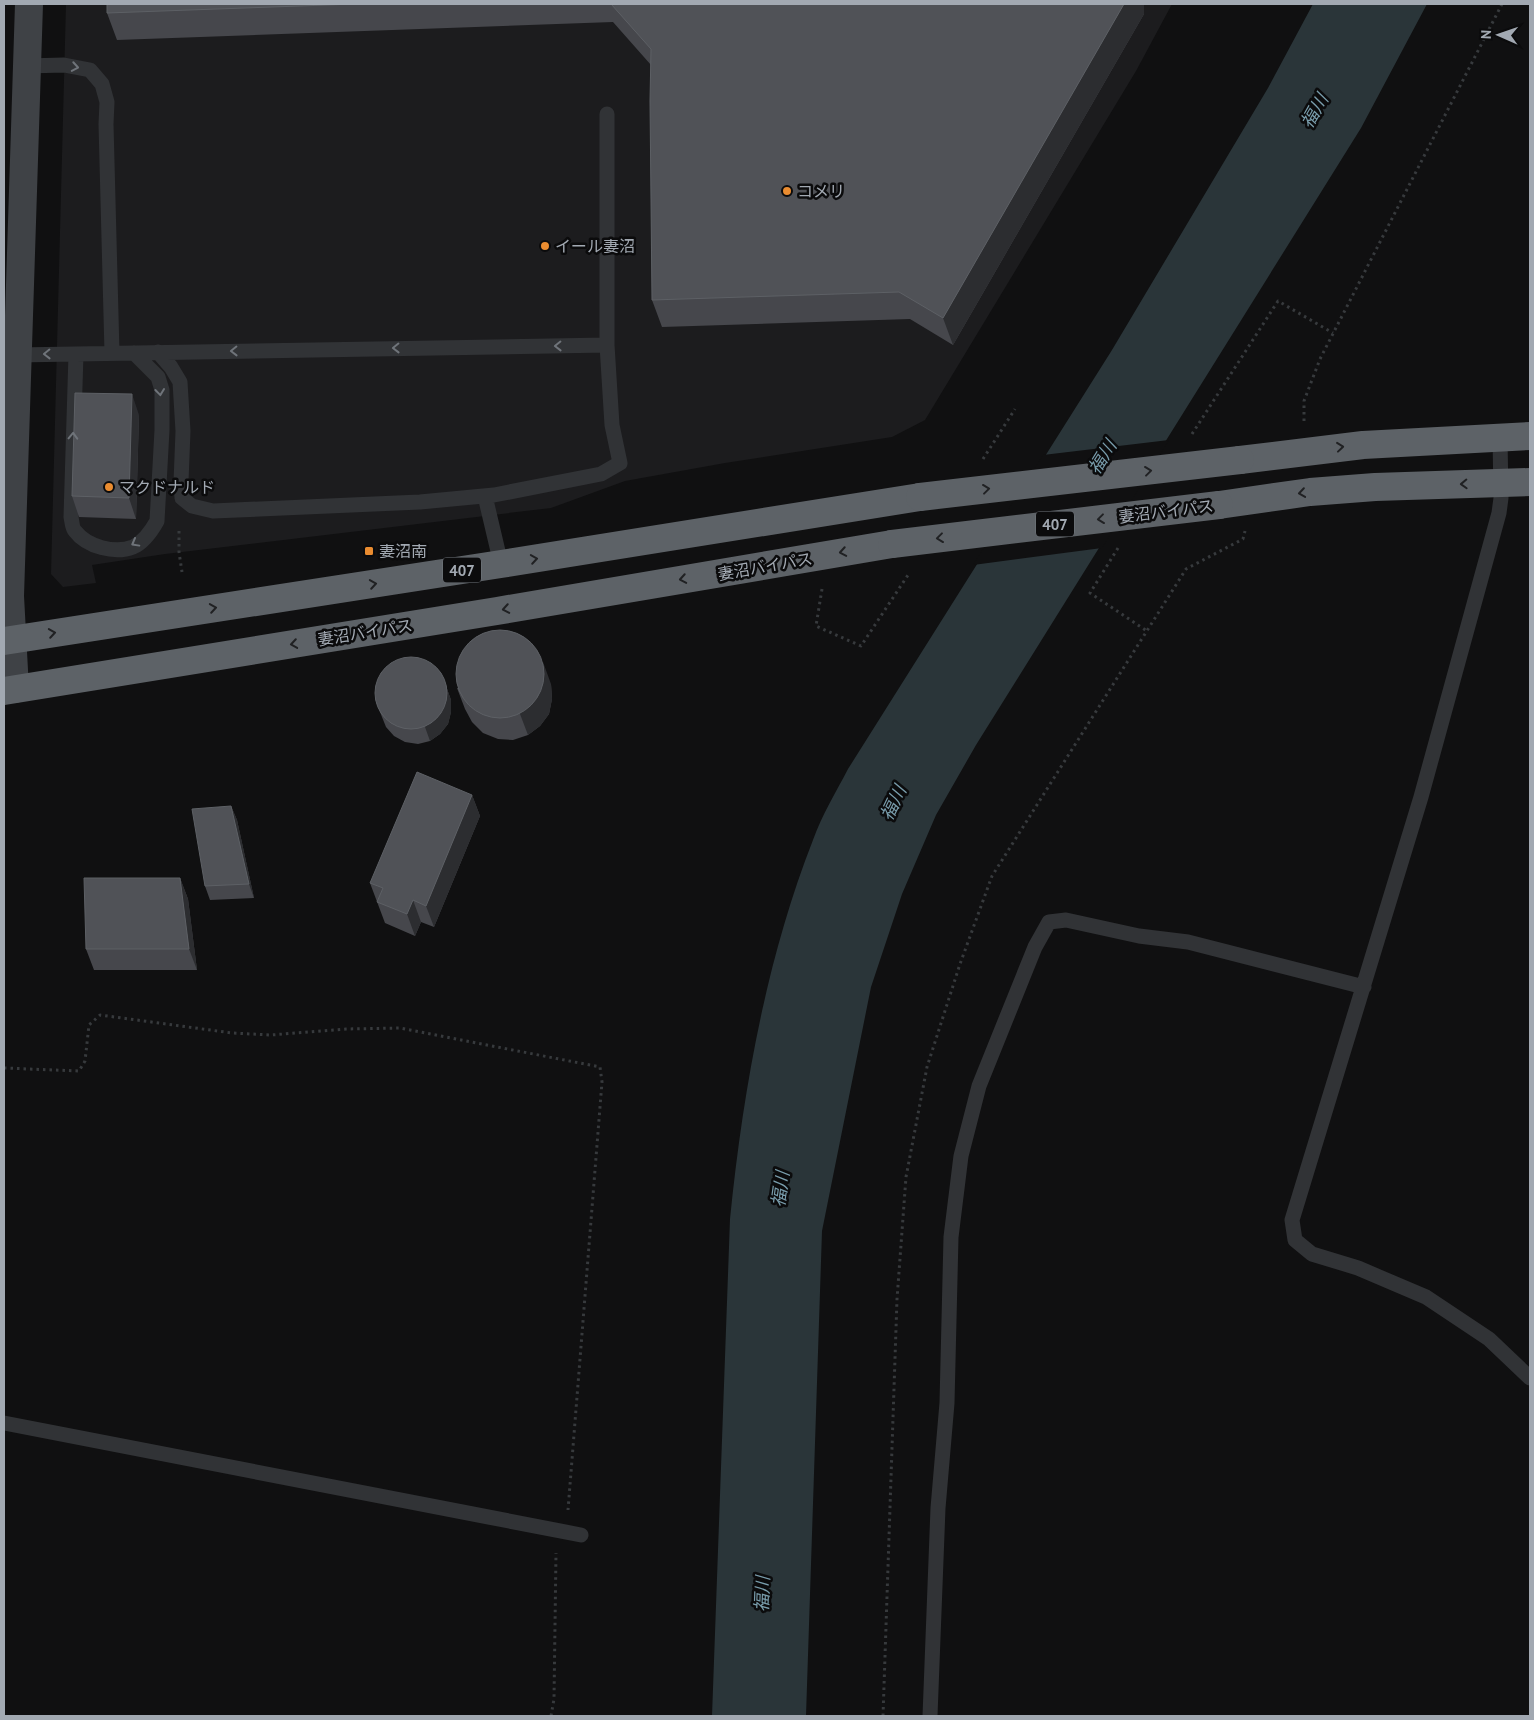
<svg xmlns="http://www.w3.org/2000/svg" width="1534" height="1720" font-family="'PT Sans','Noto Sans JP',sans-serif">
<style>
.built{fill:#1c1c1e}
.water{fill:#2a3539}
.pier{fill:#101011}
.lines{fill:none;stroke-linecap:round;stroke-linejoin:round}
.path{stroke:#373a3d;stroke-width:3;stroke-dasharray:2.5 4;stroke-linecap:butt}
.lane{stroke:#313336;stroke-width:15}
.secondary{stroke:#3f4246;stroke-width:28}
.highway{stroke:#5d6267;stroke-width:28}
.highway-bridge{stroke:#5d6267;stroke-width:28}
.wall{fill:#46474c}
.shaded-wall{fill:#2c2d30}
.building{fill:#505257;stroke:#5d6065}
.oneway{stroke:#6f747a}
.oneway2{stroke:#202123}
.poi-dot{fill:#ea8c30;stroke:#0b0b0c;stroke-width:2}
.labels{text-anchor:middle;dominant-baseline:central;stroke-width:5;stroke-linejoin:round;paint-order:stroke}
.shield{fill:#0b0b0c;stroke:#757a80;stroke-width:1}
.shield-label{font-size:15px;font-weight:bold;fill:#a2a9b2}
.poi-label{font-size:16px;fill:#a2a9b2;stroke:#0b0b0c;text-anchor:start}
.street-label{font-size:16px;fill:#a2a9b2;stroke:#0b0b0c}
.water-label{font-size:18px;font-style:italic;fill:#799dac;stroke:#0b0b0c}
</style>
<rect width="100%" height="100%" fill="#101011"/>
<path class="built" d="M66,4h1106l-36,67 -211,349 -33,17 -167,26 -100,18 -74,27 -386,46 -73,11 4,18 -33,4 -12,-13z"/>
<path class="water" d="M1313,4h114l-66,124 -385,617 -40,70 -34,79 -31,93 -49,244 -16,485h-94l18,-497c13,-128 36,-259 83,-379 9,-25 23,-48 35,-71l264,-419 156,-262z"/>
<path class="pier" d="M1169,440l-67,108 -129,17 70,-110z"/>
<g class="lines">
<path class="path" d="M1304,421v-20l16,-42 182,-355
M1192,434l86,-133 55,32
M983,459l32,-50
M179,531v21l3,20
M1118,548l-28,45 57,38
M822,589l-6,37 45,20 49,-74
M4,1068l75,3 6,-10 4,-36 11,-10 132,18 39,2 75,-6 54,-1 200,39 2,15 -34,428
M551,1716l3,-17 2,-146
M883,1716l14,-417 9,-122 21,-110 33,-103 32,-88 194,-307 57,-30 2,-8"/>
<path class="lane" d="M26,66l38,-1 26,5 12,14 5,18 -1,22 6,229
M158,352l13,15 9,15 3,49 -2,51 1,16 10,8 21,5 207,-9 74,-7 107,-21 19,-11 -8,-38 -5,-80v-231
M76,354l-5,163c1,4 1,11 4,14 12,16 40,23 58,16 11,-5 19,-17 24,-26l5,-91v-40l-4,-13 -24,-24
M16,355l591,-10
M1500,437l1,61 -2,15 -78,284 -129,423 3,20 17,14 46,14 68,29 63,42 41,39
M485,496l16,68
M4,1423l577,112
M930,1716l8,-208 9,-105 4,-166 10,-81 18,-70 56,-139 14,-25 17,-2 73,16 49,6 176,45"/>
<path class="secondary" d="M15,689l-5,-93 19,-592"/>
<path class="highway" d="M1240,460l123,-15 167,-9
M1219,505l91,-13 65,-5 155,-5
M4,641l497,-77 419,-67
M4,691l493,-80 395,-67"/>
<path class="highway-bridge" d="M920,497l320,-37
M892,544l327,-39"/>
</g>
<path class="wall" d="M107,4h1037v10l-191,331 -43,-26 -248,8 -10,-27 -1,-235 -38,-43 -496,18 -10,-27z
M139,415l-3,104 -57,-2 -7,-21z
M551,684l1,15 -3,15 -9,12 -12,9 -15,5 -15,-1 -15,-6 -11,-11 -7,-13 -8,-21z
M446,686l5,14v12l-3,12 -8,10 -10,7 -12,3 -13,-2 -11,-6 -8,-9 -10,-25z
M472,795l8,21 -46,111 -13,-5 -6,14 -30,-13 -15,-40z
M231,806l6,14 17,78 -44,2 -5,-14z
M180,878l8,21 9,71h-103l-8,-21z"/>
<path class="shaded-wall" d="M1124,4h20v10l-191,331 -10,-27z
M132,394l7,21 -3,104 -7,-21z
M543,662l8,22 1,15 -3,15 -9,12 -12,9 -8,-21z
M446,686l5,14v12l-3,12 -8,10 -10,7 -5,-14z
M472,795l8,21 -46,111 -8,-21z
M231,806l6,14 17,78 -5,-14z
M180,878l8,21 9,71 -8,-21z
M413,900l8,22 -6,14 -8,-22z"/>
<path class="building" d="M107,4h248l-248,9z
M611,4h513l-181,314 -44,-26 -247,8 -2,-199 1,-52z
M75,393l57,1 -3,104 -57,-2z
M456 674a44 44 0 1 1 88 0a44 44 0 1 1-88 0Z
M375 693a36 36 0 1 1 72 0a36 36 0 1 1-72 0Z
M417,772l55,23 -46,111 -13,-6 -6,14 -30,-12 6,-14 -13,-5z
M231,806l18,78 -44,2 -13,-77z
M84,878h96l9,71h-103z"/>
<defs><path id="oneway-chevron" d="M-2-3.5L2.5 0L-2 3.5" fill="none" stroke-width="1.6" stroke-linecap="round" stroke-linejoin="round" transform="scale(1.25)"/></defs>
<g class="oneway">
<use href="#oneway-chevron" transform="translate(75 67) rotate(10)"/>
<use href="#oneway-chevron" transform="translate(558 346) rotate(179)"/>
<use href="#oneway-chevron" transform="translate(396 348) rotate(179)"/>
<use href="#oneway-chevron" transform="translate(234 351) rotate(179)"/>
<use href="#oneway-chevron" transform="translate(47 354) rotate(179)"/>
<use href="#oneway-chevron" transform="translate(160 392) rotate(83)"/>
<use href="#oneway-chevron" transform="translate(73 436) rotate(-88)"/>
<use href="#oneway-chevron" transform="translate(135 543) rotate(151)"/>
</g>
<g class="oneway2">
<use href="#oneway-chevron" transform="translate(1340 447) rotate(-6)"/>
<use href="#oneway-chevron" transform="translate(1148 471) rotate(-7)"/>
<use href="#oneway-chevron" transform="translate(1464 484) rotate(178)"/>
<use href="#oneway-chevron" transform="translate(986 489) rotate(-7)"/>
<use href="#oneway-chevron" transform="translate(1302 493) rotate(172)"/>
<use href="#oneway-chevron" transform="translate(1101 519) rotate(173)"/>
<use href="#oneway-chevron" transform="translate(940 538) rotate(173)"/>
<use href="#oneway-chevron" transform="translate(843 552) rotate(170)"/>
<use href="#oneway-chevron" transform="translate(534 559) rotate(-9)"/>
<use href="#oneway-chevron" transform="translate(683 579) rotate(170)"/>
<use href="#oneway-chevron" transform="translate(373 584) rotate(-9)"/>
<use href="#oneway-chevron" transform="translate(213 608) rotate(-9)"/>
<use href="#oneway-chevron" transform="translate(506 609) rotate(170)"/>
<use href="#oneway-chevron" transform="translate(52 633) rotate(-9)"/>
<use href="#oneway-chevron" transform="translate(294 644) rotate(171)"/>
</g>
<g class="poi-dot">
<circle cx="787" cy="191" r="5"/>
<circle cx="545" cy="246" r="5"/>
<circle cx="109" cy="487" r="5"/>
<rect x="364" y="546" width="10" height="10" rx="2.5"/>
</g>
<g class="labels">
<g class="shield">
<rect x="1036" y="511.5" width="38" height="25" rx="4"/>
<rect x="443" y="557.5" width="38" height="25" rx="4"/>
</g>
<g class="shield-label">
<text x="1055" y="524">407</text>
<text x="462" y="570">407</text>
</g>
<g class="poi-label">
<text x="797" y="191">コメリ</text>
<text x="555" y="246">イール妻沼</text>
<text x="119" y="487">マクドナルド</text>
<text x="379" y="551">妻沼南</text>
</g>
<g class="street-label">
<text transform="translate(1166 511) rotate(-7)">妻沼バイパス</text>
<text transform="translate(765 566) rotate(-10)">妻沼バイパス</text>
<text transform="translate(365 632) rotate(-9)">妻沼バイパス</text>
</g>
<g class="water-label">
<text transform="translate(1314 111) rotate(-60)">福川</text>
<text transform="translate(1102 457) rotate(-58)">福川</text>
<text transform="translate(893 803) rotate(-64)">福川</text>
<text transform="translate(780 1189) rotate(-82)">福川</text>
<text transform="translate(762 1594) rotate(-88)">福川</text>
</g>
</g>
<rect width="1534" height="1720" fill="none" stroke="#a2a9b2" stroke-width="10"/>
<g transform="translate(1499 35) rotate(272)" stroke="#0b0b0c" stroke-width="4" paint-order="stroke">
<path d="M0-4L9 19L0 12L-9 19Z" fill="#a2a9b2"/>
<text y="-8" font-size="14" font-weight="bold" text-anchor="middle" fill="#a2a9b2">N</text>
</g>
</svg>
